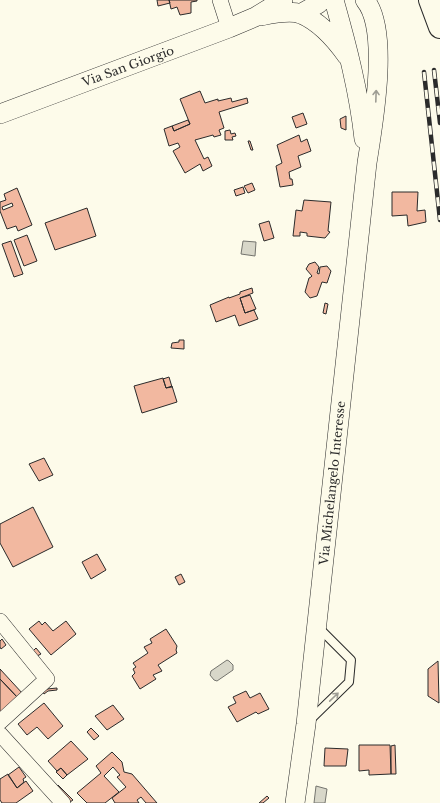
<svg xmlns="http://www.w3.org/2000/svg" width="440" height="803" font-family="'Libre Baskerville',serif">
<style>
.water{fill:#d8d7c9;stroke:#74746e}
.building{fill:#f2b8a0;stroke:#2b2b2b;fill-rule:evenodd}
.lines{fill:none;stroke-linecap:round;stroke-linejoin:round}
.service-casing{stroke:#2b2b2b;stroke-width:10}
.minor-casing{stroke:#2b2b2b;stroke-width:16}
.tertiary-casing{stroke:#2b2b2b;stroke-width:20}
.trunk-casing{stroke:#2b2b2b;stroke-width:24}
.service{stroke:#fdfbea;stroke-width:8}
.minor{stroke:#fdfbea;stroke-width:15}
.tertiary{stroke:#fdfbea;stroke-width:19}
.trunk{stroke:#fdfbea;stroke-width:22}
.rail-casing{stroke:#2b2b2b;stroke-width:4.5}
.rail{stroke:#fdfbea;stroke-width:3;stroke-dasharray:9;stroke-linecap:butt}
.oneway{stroke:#9e9d94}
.labels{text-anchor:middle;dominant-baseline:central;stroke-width:3;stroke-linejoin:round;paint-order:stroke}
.street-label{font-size:12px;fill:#2b2b2b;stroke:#fdfbea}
</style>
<rect width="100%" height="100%" fill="#fdfbea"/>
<path class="water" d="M243,241l13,1 -1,14 -14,-2z
M227,660l2,1 4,4v5l-16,11 -3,-1 -4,-5 1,-4z
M316,786l11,3 -2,14h-11z"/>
<path class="building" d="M157,0h12l1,3 -12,3z
M169,0h28v1l-6,1v11l-11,2 -3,-8 -6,2z
M200,91l5,12 13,-4v2l13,-3 1,4 15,-4 1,5 -29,9 5,16 -5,2 2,5 -7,2 -1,-2 -18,5 9,19 4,-2 4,9 -9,5 -3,-7 -15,9 -12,-22 7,-4 -2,-4 -9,3 -5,-17 8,-3 2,5 16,-7 -10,-25z
M303,113l4,11 -11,4 -4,-11z
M346,116v14l-5,-2 -1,-9z
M188,120l2,4 -16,7 -2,-5z
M230,130l1,4 4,-1 1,3 -4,1 1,3h-8v-9z
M299,135l2,7 6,-3 4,12 -13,5 3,11 -12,5 1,7h2l1,6 -13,2 -4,-21 6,-3 -5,-18z
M248,141h2l3,9h-2z
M252,183l3,7 -7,3 -4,-7z
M243,187l2,6 -9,3 -2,-6z
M17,188l15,37 -14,6 -2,-5 -9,3 -7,-18v-9l6,-2 -2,-6zM12,203l1,3 -10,4 -1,-3z
M392,192h26l-1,19 8,-1 1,12 -18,4 -1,-11 -15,1z
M304,200l27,2 -3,29 2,1 -5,6 -18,-2v-3l-7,-1v4h-7l3,-26 6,1z
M87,208l9,28 -41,14 -10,-27z
M269,221l5,17 -10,3 -5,-17z
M27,235l10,26 -13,5 -10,-26z
M11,241l12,33 -9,3 -12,-33z
M315,262l4,5 -2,6 2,1 1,-7 7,-1 4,5 -4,12 -5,-1 -5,14 -7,2 -5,-6 4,-14 2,-1 1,-1 -6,-7 3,-5z
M252,288l1,5 -13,5 5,15 9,-3 4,9 -19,7 -4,-11 -19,7 -6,-17 19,-8v1l11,-4v-2z
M250,295l6,14 -11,4 -5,-15z
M325,303l3,1 -2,10 -3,-1z
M179,340h5v9l-13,-1 1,-5 7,-1z
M169,377l3,10 -6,1 -3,-9z
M163,378l3,10 6,-2 5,16 -35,11 -8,-27z
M44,458l9,17 -14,6 -10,-17z
M33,507l20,40 -40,20 -13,-24v-19z
M97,554l9,16 -15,9 -9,-17z
M181,574l4,8 -6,3 -4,-8z
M39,621l3,4 3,-3 8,9 13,-10 10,13 -25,21 -22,-26z
M166,629l11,17 -1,4 1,3 -19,12 4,6 -9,4 3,4 -16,10 -8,-13 3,-3 -2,-4 3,-2 -3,-4 15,-10 -4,-6 8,-4 -2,-4z
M2,639l4,6 -5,4 -1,-2v-6z
M36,648l5,6 -4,2 -4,-5z
M438,661l1,42 -11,-7v-27z
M0,669l23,25 -5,4 -18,-19z
M0,679l18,19 -18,17z
M57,688v2l-9,1 -4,3 -1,-2 4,-3z
M246,691l4,7 10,-5 9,16 -11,5 -2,-2 -19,10 -9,-15 8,-4 -3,-6z
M44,703l19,23 -15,13 -11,-12 -10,8 -9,-11z
M113,705l11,14 -17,11 -12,-14z
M91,728l8,8 -5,4 -7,-8z
M71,741l17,18 -21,16 -6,-7 -4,3 -9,-10z
M359,745h31l1,29 -22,1v-5l-10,1z
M395,745l1,29h-5v-28z
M325,748l23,1 -2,17h-22z
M112,752l10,10 2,10 8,2 25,29h-11l-5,-6 -4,3 2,3h-24l-3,-5 14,-11 -9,-10 3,-2 -7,-8 -9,9 15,16 -14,11h-18l-10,-10 24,-20 -5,-7z
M19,767l7,10 -3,2 1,3 -7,6 -9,-13z
M61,768l6,7 -4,4 -7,-7z
M8,774l9,14 9,-7 7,10 -17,12h-14l-2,-3v-21z
M58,785l15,15 -3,2 -13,-15z
M267,796l2,2 -6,5h-4z"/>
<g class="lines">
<g class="service-casing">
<path id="service" d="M309,721l40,-39 2,-22 -33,-33"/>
</g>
<g class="minor-casing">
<path id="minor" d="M220,0l9,28
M0,621l47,58 -47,43
M0,734l63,69"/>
</g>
<g class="tertiary-casing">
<path id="tertiary" d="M334,0c13,46 25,92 30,139
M300,14l18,-10 4,-4
M261,16c10,-2 29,-6 40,-2 19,8 34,25 46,42
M0,114l229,-86 26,-11 28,-17
M295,803l11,-79 61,-561c6,-38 23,-133 -2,-163"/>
</g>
<g class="trunk-casing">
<path id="trunk" d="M430,0l10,27"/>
</g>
<use href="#service" class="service"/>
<use href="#minor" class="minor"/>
<use href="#tertiary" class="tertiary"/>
<use href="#trunk" class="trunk"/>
<g class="rail-casing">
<path id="rail" d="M434,70l6,53
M424,72l16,148"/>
</g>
<use href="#rail" class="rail"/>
</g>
<defs><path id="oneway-shaft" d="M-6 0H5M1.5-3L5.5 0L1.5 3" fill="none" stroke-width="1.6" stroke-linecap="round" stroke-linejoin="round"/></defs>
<g class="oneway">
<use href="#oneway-shaft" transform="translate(376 96) rotate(-88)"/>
<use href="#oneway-shaft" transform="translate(334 697) rotate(-44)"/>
</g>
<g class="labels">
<g class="street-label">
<text transform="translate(128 66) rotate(-20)">Via San Giorgio</text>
<text transform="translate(332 483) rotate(-84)">Via Michelangelo Interesse</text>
</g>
</g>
</svg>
